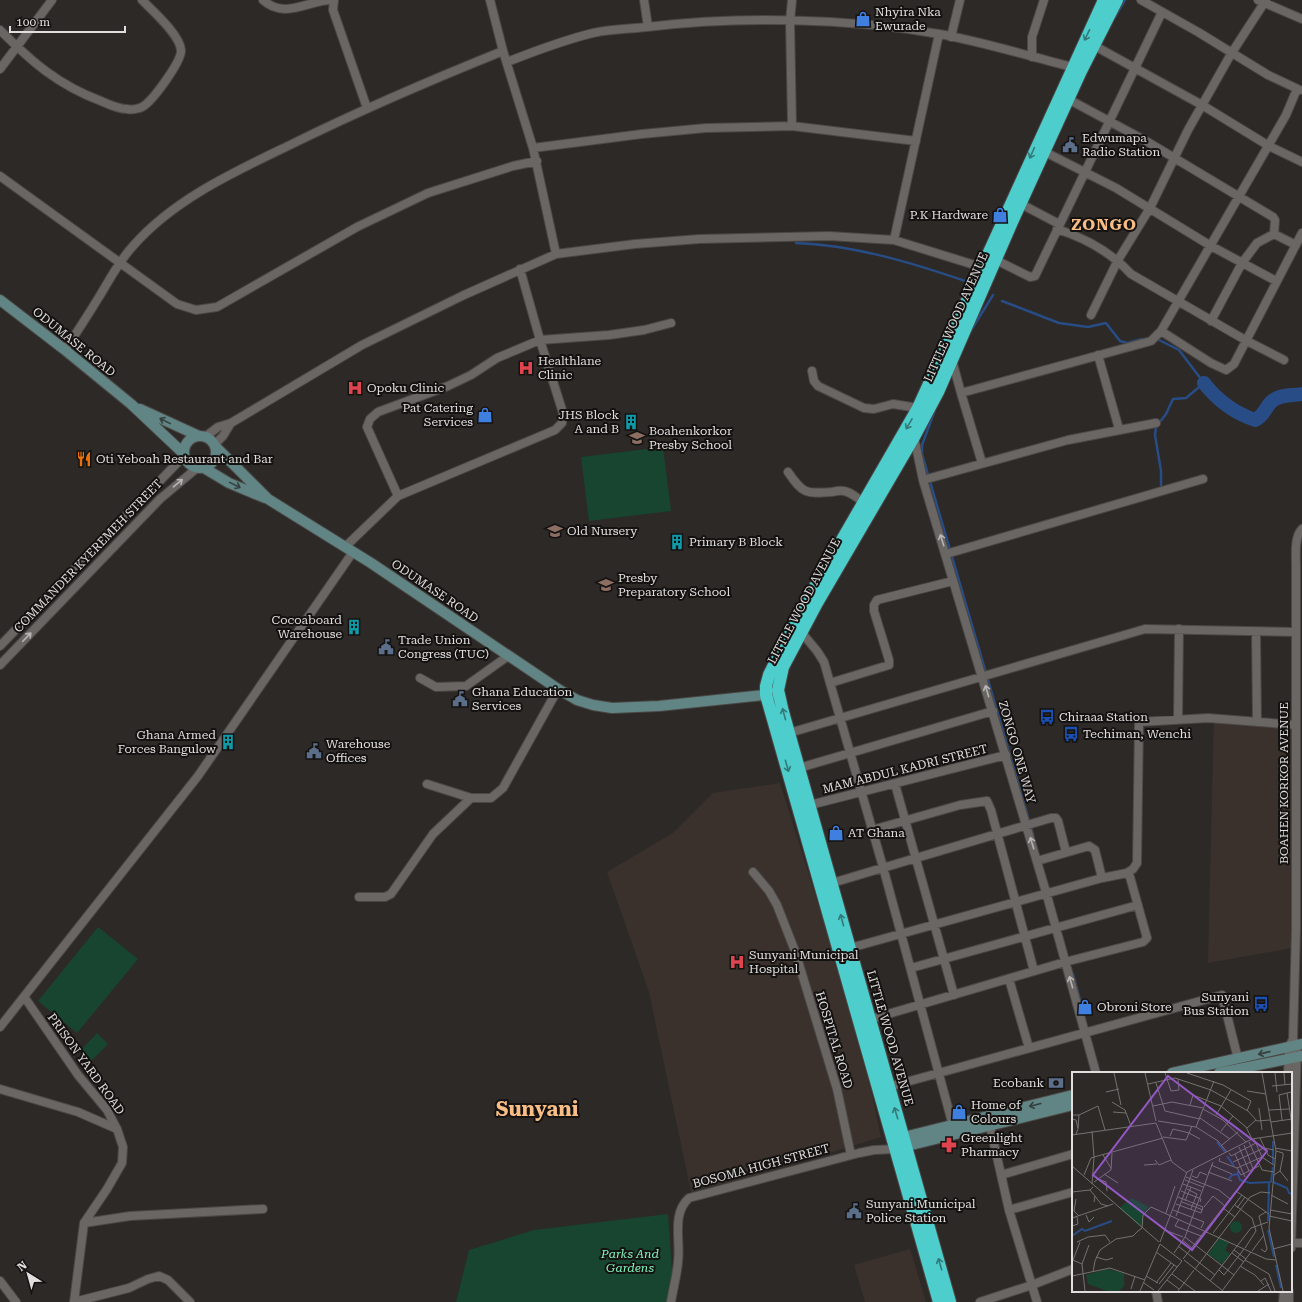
<svg xmlns="http://www.w3.org/2000/svg" width="1302" height="1302" font-family="'Roboto Serif',serif">
<style>
.built{fill:#3a312c}
.green{fill:#174530}
.lines{fill:none;stroke-linecap:round;stroke-linejoin:round}
.stream{stroke:#284c85;stroke-width:2.5}
.river{stroke:#284c85;stroke-width:14}
.street-casing{stroke:#4a4745;stroke-width:10}
.secondary-casing{stroke:#4a4745;stroke-width:12}
.highway-casing{stroke:#4a4745;stroke-width:14}
.street{stroke:#6a6664;stroke-width:8}
.secondary{stroke:#618584;stroke-width:10}
.highway{stroke:#4dcecd;stroke-width:12}
.oneway{stroke:#337978}
.oneway2{stroke:#33403f}
.oneway3{stroke:#b7b4b3}
.labels{text-anchor:middle;dominant-baseline:central;stroke-width:4;stroke-linejoin:round;paint-order:stroke}
.poi-label{font-size:12px;fill:#e1dedd;stroke:#141211;text-anchor:start}
.street-label{font-size:12px;fill:#e1dedd;stroke:#141211}
.park-label{font-size:12px;font-style:italic;fill:#82f8c0;stroke:#141211}
.district-label{font-size:16px;font-weight:bold;letter-spacing:1px;fill:#f9be85;stroke:#141211}
.town-label{font-size:20px;font-weight:bold;fill:#f9be85;stroke:#141211}
.inset-river{fill:none;stroke:#284c85;stroke-width:2}
.inset-road{fill:none;stroke:#757170;stroke-width:1}
.view{fill:#9458c6;fill-opacity:0.15;stroke:#9458c6;stroke-width:2}
.inset-edge{fill:none;stroke:#e1dedd;stroke-width:2}
</style>
<rect width="100%" height="100%" fill="#2d2927"/>
<path class="built" d="M1214,715l81,10 -3,223 -84,15z
M780,783l47,149 44,158 10,47 -97,30 -93,25 -42,-200 -42,-120 66,-39 40,-40z
M910,1249l16,53h-61l-11,-37z"/>
<path class="green" d="M663,447l8,64 -82,10 -8,-64z
M98,927l40,32 -61,74 -39,-32z
M97,1033l11,11 -17,17 -11,-10z
M668,1214l5,69 -2,19h-215l13,-52 65,-20z"/>
<g class="lines">
<path class="stream" d="M1115,17l10,-17
M796,243c58,2 117,20 172,39
M1002,301l57,22 29,4 18,-4 14,18 7,2 15,-4
M970,332l23,-37
M1157,339l22,11 25,33 -18,15 -13,1 -7,15 -10,13 -1,8 6,36v14
M935,410l-13,35v9l111,380
M1073,974l10,37"/>
<path class="river" d="M1204,383c13,17 31,30 51,37 9,-4 10,-12 16,-18 8,-8 21,-6 31,-8"/>
<g class="street-casing">
<path id="street" d="M263,0c21,19 43,2 66,0
M334,0l-1,10 34,98
M490,0l13,51 30,97 23,106
M644,0l4,27
M1141,0l57,32 70,43 32,15
M1258,0l44,19
M0,30c32,32 58,55 101,71 9,4 17,8 26,8 4,1 12,0 15,-2 10,-5 40,-46 39,-57 -1,-15 -28,-39 -39,-50
M951,37l9,-37
M1093,45l109,60 67,41 33,16
M1032,57v-20l12,-37
M507,62c28,-11 57,-22 86,-29 18,-4 36,-4 54,-6 93,-11 200,-9 292,7 45,8 89,22 133,33
M0,69l52,-69
M1068,99l78,42 127,76 2,3 -1,14 22,11
M792,126l-2,-105 2,-21
M533,148l109,-14 64,-6 86,-2 124,15
M1045,152l71,36 95,58 65,35
M0,176l177,128 19,6 21,-3 140,-80 71,-34 85,-27 24,-5
M1021,204l38,20
M1057,229c28,9 54,23 74,45l116,67 37,19
M894,240l45,-206
M996,260l34,17 5,-1 127,-264
M1091,315l27,-55 32,-52 38,-78 43,-76 35,-54
M1211,321l31,-58 15,-20 17,-9
M1161,331l125,-216 11,-26
M65,350c12,-18 23,-35 34,-53 11,-18 20,-36 34,-51 41,-47 103,-75 159,-102 69,-34 139,-64 211,-93
M1098,355l21,74
M952,360l9,33 190,-52 10,-10 50,32 15,7 8,-6 68,-131
M812,371l2,10 4,5 46,22 10,1 19,-5 25,4
M961,393l21,70
M205,437l13,-10 13,-4 131,-78 102,-50 92,-41 79,-10 64,-5 130,-3 65,4 87,27
M914,437l9,43 123,412 50,181
M214,445l9,-9 8,-13
M788,472c15,22 18,22 44,20 4,-1 8,-2 12,-1 7,1 13,7 19,11
M923,480l145,-40 88,-17
M398,496l-31,-69 3,-8 8,-7 70,-26 23,-11 26,-17 43,-18 69,-5 35,-5 27,-7
M345,547l53,-51 157,-66 7,-7 1,-10 -23,-73 -20,-71
M946,554l257,-75
M1256,632l1,90
M802,633l15,18 7,11 59,205 70,259
M0,646l184,-190
M0,665l160,-166 37,-31
M420,678l16,9 30,-1 42,-30
M830,683l59,-18v-5l-15,-49v-6l3,-5 76,-19
M1178,719l1,-90
M789,733l356,-104 151,3
M799,768l194,-57
M427,784l44,14h20l12,-10 55,-99
M895,784l59,211
M810,805l196,-50
M872,830l88,-25 27,-4 4,9 43,161
M1037,861l52,-15 6,4 7,28
M753,872l16,19 8,14 18,46 42,138 14,66
M1127,873l6,-4 4,-6 2,-141 69,-4 88,7
M832,883l219,-65h5l2,3 8,31
M359,897h26l6,-3 42,-60 38,-36
M850,948l252,-70 25,-5 3,4 17,61 -4,4 -78,20 -194,57
M911,968l227,-63
M1009,979l20,69
M25,998l53,77 29,35 10,19 6,18 -1,16 -15,26 -23,34 -10,79
M0,1027l198,-251 155,-224
M1288,1073l1,-26 4,-8 1,-36 2,-74v-362c0,-12 -2,-30 6,-38
M888,1087l334,-92 16,64
M0,1089l78,23 39,17
M990,1126l19,84 64,-18
M1001,1175l72,-21
M1009,1210l28,92
M84,1223l46,-7 133,-7
M1291,1243h11
M1291,1248l6,-202 -3,-5
M0,1281l16,21
M1156,1291l2,11
M1289,1291v11
M74,1302l55,-14 19,-9 11,-3 9,4 22,22
M671,1302c2,-13 6,-27 7,-40 3,-21 -7,-48 11,-64l170,-45 15,-3 22,-1
M980,1302l52,-17 41,-16
M1283,1302l1,-11"/>
</g>
<g class="secondary-casing">
<path id="secondary" d="M0,300l65,50 66,54 53,50
M140,409l59,27
M184 452a16 16 0 1 1 32 0a16 16 0 1 1-32 0Z
M215,446l53,53 103,64 187,126 19,11 16,5 19,3 47,-2 114,-12
M204,468l25,15 36,15
M1172,1073l130,-29
M1219,1073l83,-17
M896,1139l177,-44
M899,1148l174,-43"/>
</g>
<g class="highway-casing">
<path id="highway" d="M939,1302l-173,-607v-9l3,-11 32,-64 117,-203 186,-408
M950,1302l-167,-590 -5,-22 5,-23 34,-64 97,-166 24,-45 74,-170 69,-151 36,-71"/>
</g>
<use href="#street" class="street"/>
<use href="#secondary" class="secondary"/>
<use href="#highway" class="highway"/>
</g>
<defs><path id="oneway-shaft" d="M-6 0H5M1.5-3L5.5 0L1.5 3" fill="none" stroke-width="1.6" stroke-linecap="round" stroke-linejoin="round"/></defs>
<g class="oneway">
<use href="#oneway-shaft" transform="translate(1087 35) rotate(116)"/>
<use href="#oneway-shaft" transform="translate(1032 153) rotate(114)"/>
<use href="#oneway-shaft" transform="translate(909 424) rotate(120)"/>
<use href="#oneway-shaft" transform="translate(784 714) rotate(-105)"/>
<use href="#oneway-shaft" transform="translate(787 766) rotate(74)"/>
<use href="#oneway-shaft" transform="translate(842 920) rotate(-105)"/>
<use href="#oneway-shaft" transform="translate(896 1113) rotate(-107)"/>
<use href="#oneway-shaft" transform="translate(940 1264) rotate(-106)"/>
</g>
<g class="oneway2">
<use href="#oneway-shaft" transform="translate(165 421) rotate(-154)"/>
<use href="#oneway-shaft" transform="translate(235 485) rotate(26)"/>
<use href="#oneway-shaft" transform="translate(1264 1053) rotate(167)"/>
<use href="#oneway-shaft" transform="translate(1035 1105) rotate(166)"/>
</g>
<g class="oneway3">
<use href="#oneway-shaft" transform="translate(178 483) rotate(-40)"/>
<use href="#oneway-shaft" transform="translate(942 540) rotate(-107)"/>
<use href="#oneway-shaft" transform="translate(27 637) rotate(-46)"/>
<use href="#oneway-shaft" transform="translate(987 691) rotate(-106)"/>
<use href="#oneway-shaft" transform="translate(1032 843) rotate(-107)"/>
<use href="#oneway-shaft" transform="translate(1071 982) rotate(-106)"/>
</g>
<defs>
<g id="shop-bare" transform="scale(1.2)"><path d="M-5-2.5h2.3a2.7 3.5 0 0 1 5.4 0H5L5.5 6h-11ZM-1.5-2.5h3a1.5 2.3 0 0 0-3 0Z" fill="#3f7fe0" stroke="#141211" stroke-width="2.5" paint-order="stroke"/></g>
<g id="civic-bare" transform="scale(1.2)"><path d="M-.6-6.5H3V-4.5H.6V-3L4-1V1h2V6H-6V1h2V-1L-.6-3ZM-1.2 2.5V6h2.4V2.5Z" fill="#5c6f8a" stroke="#141211" stroke-width="2.5" paint-order="stroke"/></g>
<g id="hospital-bare" transform="scale(1.2)"><path d="M-5-5h3v3.5h4V-5h3V5h-3V1.5h-4V5h-3Z" fill="#e0444e" stroke="#141211" stroke-width="2.5" paint-order="stroke"/></g>
<g id="building-bare" transform="scale(1.2)"><path d="M-4-6H4V6H1V3H-1V6H-4ZM-2.5-4.3h1.7v1.8h-1.7ZM.8-4.3h1.7v1.8H.8ZM-2.5-1h1.7V.8h-1.7ZM.8-1h1.7V.8H.8Z" fill="#0f9aa8" stroke="#141211" stroke-width="2.5" paint-order="stroke"/></g>
<g id="school-bare" transform="scale(1.2)"><path d="M0-5L7-2L0 1L-7-2ZM-4 1L0 2.5L4 1V4Q0 6-4 4Z" fill="#8d6e63" stroke="#141211" stroke-width="2.5" paint-order="stroke"/></g>
<g id="restaurant-bare" transform="scale(1.2)"><path d="M-5-6h1v4h1v-4h1v4h1v-4h1v5L-1.5 .5V6h-2V.5L-5-1ZM5-6V6H3V1.5H1.5Q1.5-4 5-6Z" fill="#e8710a" stroke="#141211" stroke-width="2.5" paint-order="stroke"/></g>
<g id="bus-bare" transform="scale(1.2)"><path d="M-5-6H5V4H4V6H2V4H-2V6H-4V4H-5ZM-3.5-4V0h7V-4ZM-3.5 1.2v1.5H-2V1.2ZM2 1.2v1.5H3.5V1.2Z" fill="#1a4fb4" stroke="#141211" stroke-width="2.5" paint-order="stroke"/></g>
<g id="bank-bare" transform="scale(1.2)"><path d="M-6-4H6V4H-6ZM0-2.3a2.3 2.3 0 1 0 0 4.6a2.3 2.3 0 1 0 0-4.6Z" fill="#5c6f8a" stroke="#141211" stroke-width="2.5" paint-order="stroke"/></g>
<g id="pharmacy-bare" transform="scale(1.2)"><path d="M-2-6h4v4h4v4h-4v4h-4v-4h-4v-4h4Z" fill="#e0444e" stroke="#141211" stroke-width="2.5" paint-order="stroke"/></g>
</defs>
<g fill-rule="evenodd">
<use href="#shop-bare" x="863" y="19"/>
<use href="#civic-bare" x="1070" y="145"/>
<use href="#shop-bare" x="1000" y="215"/>
<use href="#hospital-bare" x="526" y="368"/>
<use href="#hospital-bare" x="355" y="388"/>
<use href="#shop-bare" x="485" y="415"/>
<use href="#building-bare" x="631" y="422"/>
<use href="#school-bare" x="637" y="438"/>
<use href="#restaurant-bare" x="84" y="459"/>
<use href="#school-bare" x="555" y="531"/>
<use href="#building-bare" x="677" y="542"/>
<use href="#school-bare" x="606" y="585"/>
<use href="#building-bare" x="354" y="627"/>
<use href="#civic-bare" x="386" y="647"/>
<use href="#civic-bare" x="460" y="699"/>
<use href="#bus-bare" x="1047" y="717"/>
<use href="#bus-bare" x="1071" y="734"/>
<use href="#building-bare" x="228" y="742"/>
<use href="#civic-bare" x="314" y="751"/>
<use href="#shop-bare" x="836" y="833"/>
<use href="#hospital-bare" x="737" y="962"/>
<use href="#bus-bare" x="1261" y="1004"/>
<use href="#shop-bare" x="1085" y="1007"/>
<use href="#bank-bare" x="1056" y="1083"/>
<use href="#shop-bare" x="959" y="1112"/>
<use href="#pharmacy-bare" x="949" y="1145"/>
<use href="#civic-bare" x="854" y="1211"/>
</g>
<g class="labels">
<g class="poi-label">
<text x="875" y="12">Nhyira Nka<tspan x="875" dy="14">Ewurade</tspan></text>
<text x="1082" y="138">Edwumapa<tspan x="1082" dy="14">Radio Station</tspan></text>
<text x="988" y="215" text-anchor="end">P.K Hardware</text>
<text x="538" y="361">Healthlane<tspan x="538" dy="14">Clinic</tspan></text>
<text x="367" y="388">Opoku Clinic</text>
<text x="473" y="408" text-anchor="end">Pat Catering<tspan x="473" dy="14">Services</tspan></text>
<text x="619" y="415" text-anchor="end">JHS Block<tspan x="619" dy="14">A and B</tspan></text>
<text x="649" y="431">Boahenkorkor<tspan x="649" dy="14">Presby School</tspan></text>
<text x="96" y="459">Oti Yeboah Restaurant and Bar</text>
<text x="567" y="531">Old Nursery</text>
<text x="689" y="542">Primary B Block</text>
<text x="618" y="578">Presby<tspan x="618" dy="14">Preparatory School</tspan></text>
<text x="342" y="620" text-anchor="end">Cocoaboard<tspan x="342" dy="14">Warehouse</tspan></text>
<text x="398" y="640">Trade Union<tspan x="398" dy="14">Congress (TUC)</tspan></text>
<text x="472" y="692">Ghana Education<tspan x="472" dy="14">Services</tspan></text>
<text x="1059" y="717">Chiraaa Station</text>
<text x="1083" y="734">Techiman, Wenchi</text>
<text x="216" y="735" text-anchor="end">Ghana Armed<tspan x="216" dy="14">Forces Bangulow</tspan></text>
<text x="326" y="744">Warehouse<tspan x="326" dy="14">Offices</tspan></text>
<text x="848" y="833">AT Ghana</text>
<text x="749" y="955">Sunyani Municipal<tspan x="749" dy="14">Hospital</tspan></text>
<text x="1249" y="997" text-anchor="end">Sunyani<tspan x="1249" dy="14">Bus Station</tspan></text>
<text x="1097" y="1007">Obroni Store</text>
<text x="1044" y="1083" text-anchor="end">Ecobank</text>
<text x="971" y="1105">Home of<tspan x="971" dy="14">Colours</tspan></text>
<text x="961" y="1138">Greenlight<tspan x="961" dy="14">Pharmacy</tspan></text>
<text x="866" y="1204">Sunyani Municipal<tspan x="866" dy="14">Police Station</tspan></text>
</g>
<g class="street-label">
<text transform="translate(956 317) rotate(-66)">LITTLE WOOD AVENUE</text>
<text transform="translate(74 342) rotate(39)">ODUMASE ROAD</text>
<text transform="translate(88 556) rotate(-46)">COMMANDER KYEREMEH STREET</text>
<text transform="translate(435 591) rotate(34)">ODUMASE ROAD</text>
<text transform="translate(804 601) rotate(-62)">LITTLE WOOD AVENUE</text>
<text transform="translate(1017 752) rotate(74)">ZONGO ONE WAY</text>
<text transform="translate(905 769) rotate(-14)">MAM ABDUL KADRI STREET</text>
<text transform="translate(1284 783) rotate(-90)">BOAHEN KORKOR AVENUE</text>
<text transform="translate(890 1038) rotate(74)">LITTLE WOOD AVENUE</text>
<text transform="translate(834 1040) rotate(73)">HOSPITAL ROAD</text>
<text transform="translate(86 1064) rotate(54)">PRISON YARD ROAD</text>
<text transform="translate(761 1166) rotate(-15)">BOSOMA HIGH STREET</text>
</g>
<g class="park-label">
<text x="630" y="1254">Parks And<tspan x="630" dy="14">Gardens</tspan></text>
</g>
<g class="district-label">
<text x="1104" y="224">ZONGO</text>
</g>
<g class="town-label">
<text x="537" y="1109">Sunyani</text>
</g>
</g>
<g transform="translate(1072 1072)">
<rect width="220" height="220" fill="#2d2927"/>
<path d="M60,126l17,9 -6,8 -2,12 -22,-19zM158 155a6 6 0 1 1 12 0a6 6 0 1 1-12 0ZM147,166l10,5 -4,7 5,4 -8,10 -14,-10zM35,197l17,4v13l-5,5h-12l-19,-7 -2,-9z" fill="#174530"/>
<path class="inset-river" d="M201,69v23M145,70l8,10M155,84l7,10M166,102l2,6 10,3 21,-1M157,107l3,-4 6,-1v-3M199,110l2,-15M201,110l14,6 2,5 3,1M196,149l1,-39M196,158l6,27M0,164l10,-7 3,2 27,-10M204,193l5,23"/>
<path class="inset-road" d="M42,1l7,32M73,1l11,48M93,1l6,18 8,-1 -1,-11M115,1l36,12 28,16 -4,10M190,1l14,78 -7,77 14,63M203,1l2,19M212,1l1,12M84,11l9,28 35,8M76,12l27,-6 36,12M200,14l20,-2M139,18l37,21 9,10 13,-1M175,19l19,3M34,20l13,-3M220,20l-5,1 5,32M40,30l13,8 6,16M118,33l3,-10 28,11 25,21 6,12M81,34l19,-4 31,6M187,36l3,22M131,37l20,11 23,22M197,38l20,-1M41,40l13,1M0,43h7l19,-9 7,24M144,43l15,-25M128,46l30,21M0,47l4,1 2,9 -2,5M210,48l-3,-25 8,-2M86,49l38,6 22,14 9,11M199,50l21,-3M84,51l16,39 15,11M124,55l18,-46M6,56l1,-13M175,56l9,-8M149,59l12,-15M0,63l84,-12M98,64l3,-7 16,4 11,6M91,65l23,3 6,-14M188,66l8,17 7,4M182,67l8,18 13,9M177,70l13,28 12,2M150,73l16,-13M172,73l9,24M167,75l10,24M203,76l17,3M157,81l2,3 25,-13M163,82l10,23M31,83l8,13M148,86l-1,3 18,7 4,7 18,-9M83,88l4,5 12,-5M161,90l31,-14 10,2M72,93l13,-1M139,93l21,9M0,94l87,76M165,96l25,-11M208,99l8,10M136,100l24,9M32,102l14,9M12,103l7,-17 3,-1 -2,-26M202,103l6,-4 3,-15v-3l-7,-2M120,104l5,2 3,-6 7,3M114,105l33,13 11,9M26,107l8,3 1,9M113,108l18,7M22,110l17,-12 1,-17M20,112l2,-27 69,-19M111,112l18,7M115,117l10,5 -6,15M18,118l5,6 -1,6M109,119l20,8 -1,3M0,120l18,-2 3,-3M199,123l17,9M23,124l6,8 7,2M4,127l-2,12 5,5M113,129l6,-14M110,130l21,8M104,132l25,9 2,-6 -25,-10M163,133l17,13 4,13 -11,17M132,135l9,-11 12,10M151,136l12,9M165,136l8,-11M101,138l31,12 -3,6M198,138l22,4M94,141l9,-27M14,143l3,7 5,-5M104,144l17,-46M197,144l23,5M0,146l41,-14M107,147l-4,7 26,10M0,154l6,-2 -1,-7M93,158l18,7M141,161l29,-38M113,165l49,38M110,168l10,8M5,170l11,-5 17,-2 5,7M8,170l-7,18 9,4M88,170l27,-70 65,-33 40,-6M88,172l22,17M106,174l37,29M189,177l4,3 2,-3 -8,-33 7,-4M201,177l19,-5M162,178l12,9M180,179l12,-16M84,180l21,15M102,181l11,-16 28,-75M160,181l12,9M24,185l10,3 7,-2M111,187l53,-68 33,23M112,188l39,31M173,188l24,14 6,17M168,194l15,9 9,10M123,197l55,-72 11,-5 9,1M147,198l5,5 20,-26M21,200l2,-11 5,-11 16,-11 17,-3 5,-5 4,-3 1,-13 8,-8 115,52 10,1M100,202l23,17M0,204l38,-8 35,12M74,204l12,7M95,208l12,9M138,209l41,-53 17,-6M189,209l4,-3 6,13M72,211l10,7M84,211l15,-20M87,212l15,-19M59,217l4,-13M13,219l-3,-27 7,-19M68,219l20,-47M86,219l24,-30M106,219l16,-21M150,219l29,-39M186,219l11,-7"/>
<path class="view" d="M96,4l99,75 -75,99 -99,-75z"/>
<rect width="220" height="220" class="inset-edge"/>
</g>
<g transform="translate(28 1274) rotate(323)" stroke="#141211" stroke-width="3" paint-order="stroke">
<path d="M0-3L7 15L0 10L-7 15Z" fill="#e1dedd"/>
<text y="-6" font-size="11" font-weight="bold" text-anchor="middle" fill="#e1dedd">N</text>
</g>
<path d="M10 26v6h115v-6" fill="none" stroke="#e1dedd" stroke-width="2"/>
<text x="16" y="26" font-size="12" fill="#e1dedd" stroke="#141211" stroke-width="3" paint-order="stroke">100 m</text>
</svg>
